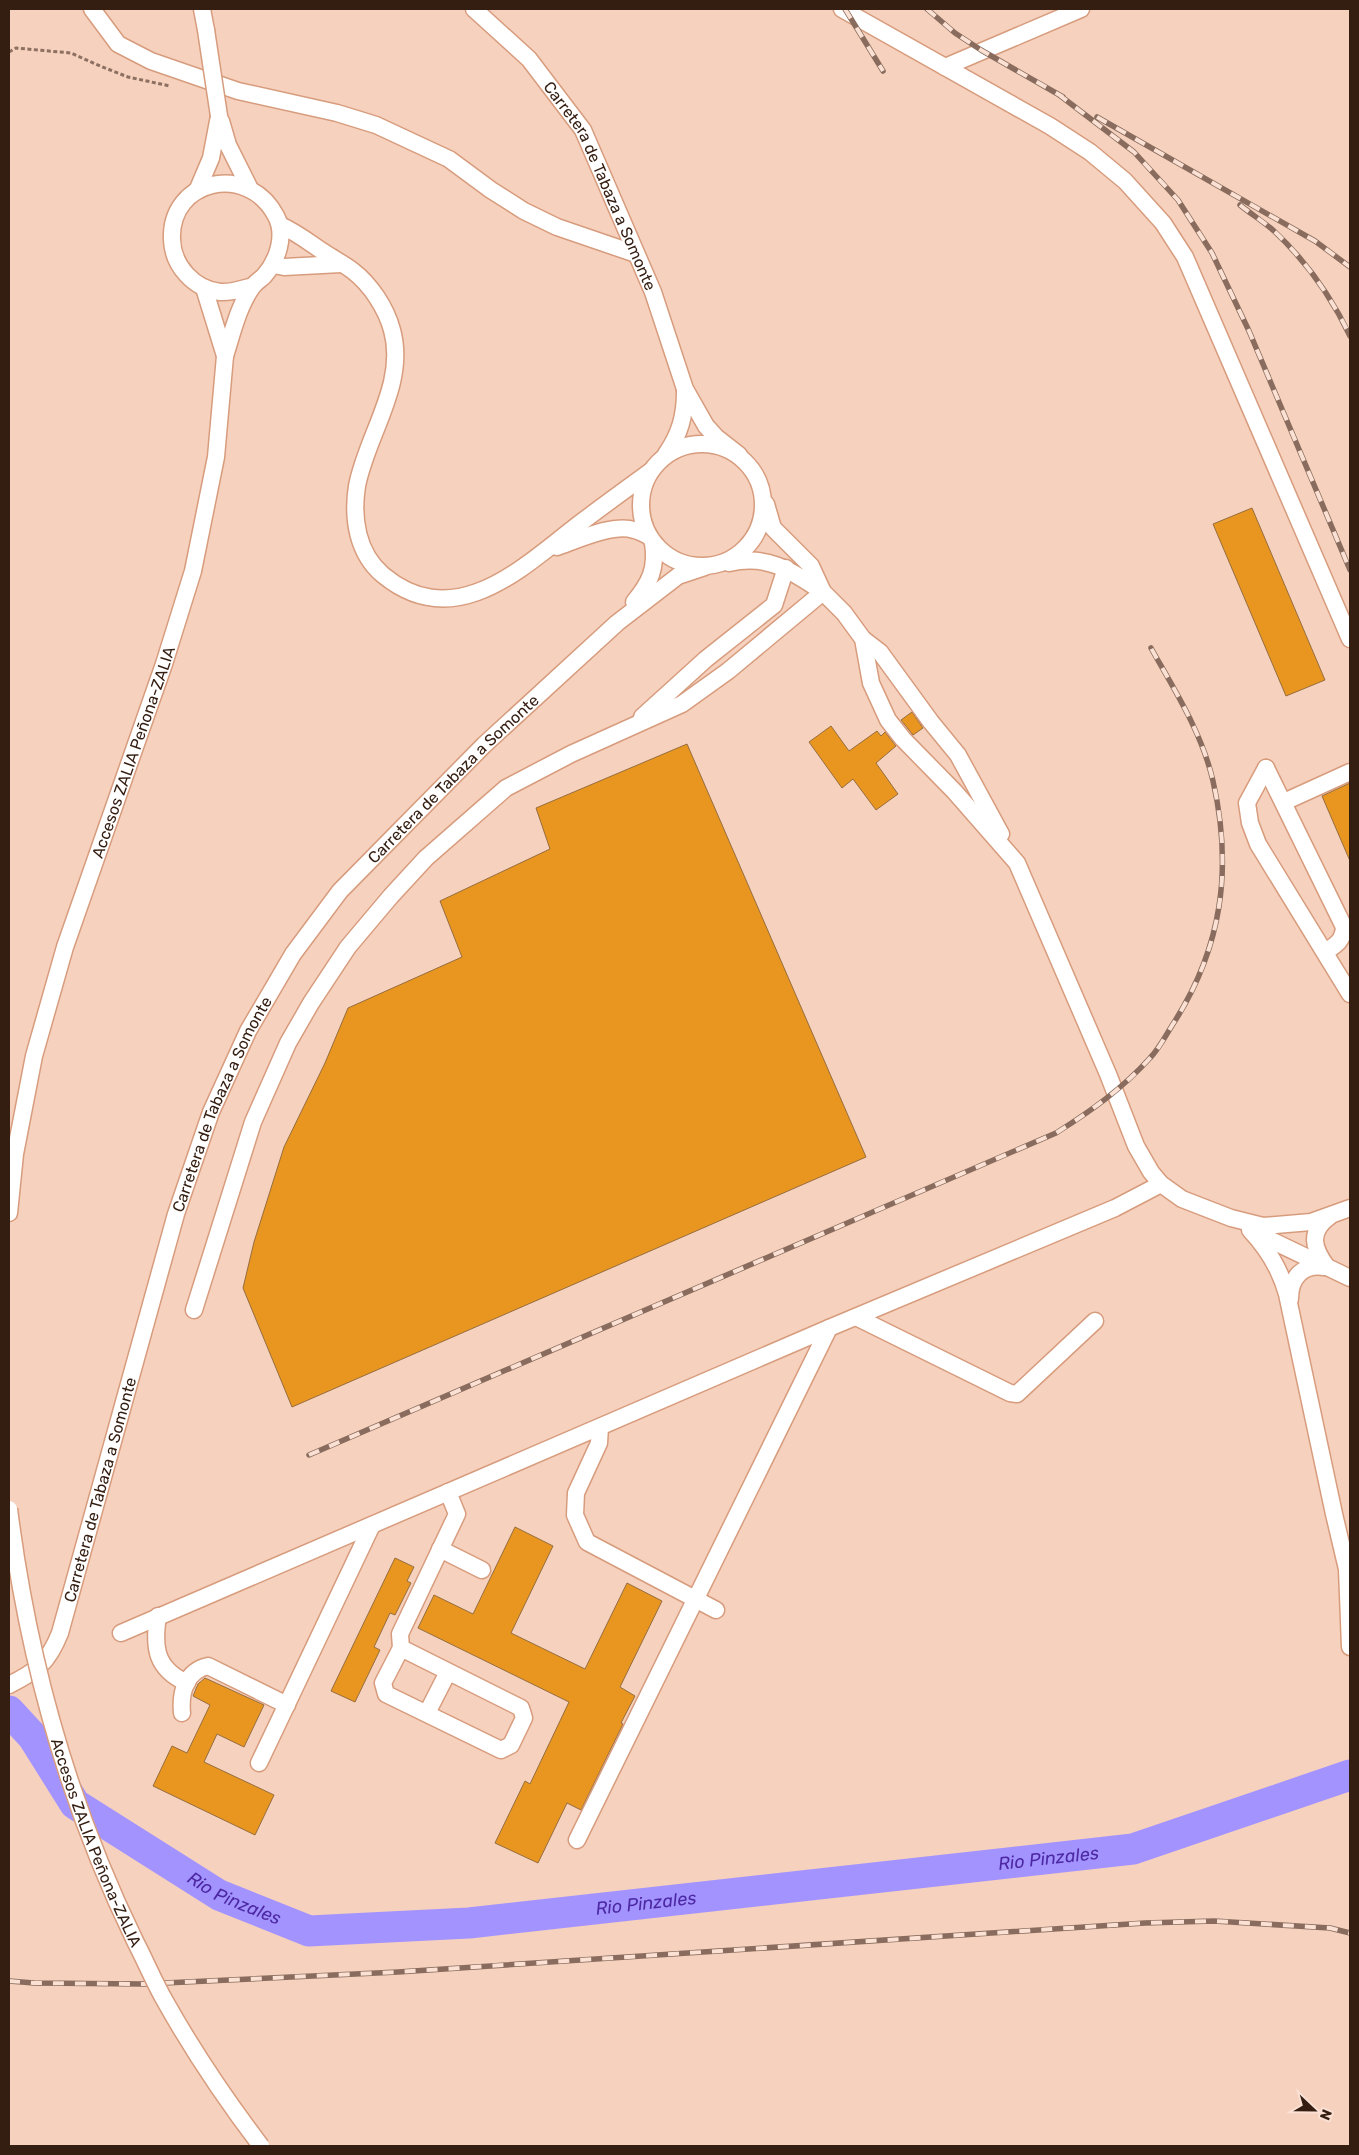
<svg xmlns="http://www.w3.org/2000/svg" width="1359" height="2155" font-family="Rubik,sans-serif">
<style>
.lines{fill:none;stroke-linecap:round;stroke-linejoin:round}
.river{stroke:#a393ff;stroke-width:31}
.building{fill:#e8961f;stroke:#966d3e}
.minor-casing{stroke:#d79c7d;stroke-width:19}
.path{stroke:#8d7061;stroke-width:3;stroke-dasharray:4 2.5;stroke-linecap:butt}
.minor{stroke:#fff;stroke-width:16}
.rail-casing{stroke:#896c5d;stroke-width:5.5}
.rail{stroke:#fae1d4;stroke-width:4;stroke-dasharray:11;stroke-linecap:butt}
.minor-bridge-casing{stroke:#d79c7d;stroke-width:19;stroke-linecap:butt}
.minor-bridge{stroke:#fff;stroke-width:16}
.labels{text-anchor:middle;dominant-baseline:central;stroke-width:4;stroke-linejoin:round;paint-order:stroke}
.street-label{font-size:16px;fill:#341d11;stroke:#fae1d4}
.water-label{font-size:18px;font-style:italic;fill:#4c28a3;stroke:#fae1d4}
</style>
<rect width="100%" height="100%" fill="#f6d1be"/>
<g class="lines">
<path class="river" id="s1" d="M9,1711l24,26 42,67 144,91 90,36 160,-8 664,-74 217,-74"/>
</g>
<path class="building" d="M1252,508l73,172 -39,16 -73,-172z
M912,712l11,16 -10,7 -12,-15z
M831,726l18,25 28,-20 4,5 4,-4 11,14 -20,17 22,31 -22,16 -23,-31 -11,9 -33,-46z
M687,744l179,413 -574,250 -49,-119 11,-46 30,-95 41,-84 23,-55 114,-51 -22,-56 110,-52 -14,-41z
M1350,783v78l-28,-65z
M515,1527l38,19 -42,87 74,36 42,-86 35,18 -42,86 15,9 -14,27 2,1 -42,86 -14,-7 -29,60 -43,-20 30,-62 5,3 39,-82 -151,-74 16,-33 39,19z
M395,1558l19,9 -7,14 4,2 -16,32 -5,-2 -16,34 6,3 -25,52 -24,-11z
M205,1678l59,27 -20,42 -27,-13 -13,28 70,33 -19,40 -102,-49 19,-40 15,7 23,-48 -17,-9 5,-12z"/>
<g class="lines">
<g class="minor-casing">
<g id="minor">
<path d="M92,9l26,35 33,17 87,30 99,22 39,12 73,34 42,31 33,21 33,16 79,27"/>
<path d="M202,9l4,21"/>
<path id="s2" d="M474,9l55,50 54,71 70,162 32,97 21,37 10,11 23,18"/>
<path d="M842,9l208,117 40,26 35,29 38,42 22,34 165,382"/>
<path d="M945,67l136,-58"/>
<path d="M221,121l7,24 21,42"/>
<path d="M197,191l14,-33 8,-42"/>
<path d="M280,225c16,7 30,18 45,28 9,6 19,11 28,18 18,14 33,37 39,59 15,54 -25,104 -35,156 -5,32 0,67 26,89 70,58 136,-4 192,-48 25,-19 50,-37 76,-56"/>
<path d="M273,265l11,2 57,-3"/>
<path d="M225,356c7,-22 14,-52 28,-70 3,-4 8,-7 11,-10 14,-16 22,-41 12,-60 -28,-54 -107,-37 -104,24 1,26 22,49 48,52 11,1 22,-3 33,-6"/>
<circle cx="702" cy="505" r="61"/>
<path d="M666,454c14,-20 19,-38 19,-63"/>
<path d="M557,547c20,-7 57,-24 77,-17 5,1 10,4 15,6"/>
<path d="M729,563c40,-9 62,8 94,29l-12,-26 -38,-38 -7,-24"/>
<path d="M634,602c16,-19 23,-34 19,-59"/>
<path d="M863,639l17,13 51,70 27,33 43,79"/>
<path d="M642,717l64,-58 68,-54 12,-37"/>
<path d="M1266,768l-19,35 3,20 8,21 92,150"/>
<path d="M1266,768l78,159c-1,14 -8,18 -19,25"/>
<path d="M1284,802l66,-30"/>
<path id="s3" d="M9,1213l6,-59 19,-98 31,-109 99,-283 29,-93 23,-114 9,-101 -21,-68"/>
<path d="M1250,1230c18,19 30,39 37,64l47,220 13,55 3,78"/>
<path d="M1256,1233l94,45"/>
<path d="M1327,1267c-14,-19 -19,-35 3,-51"/>
<path d="M1290,1299c0,-22 13,-35 34,-32"/>
<path d="M194,1310l59,-188 35,-79 23,-40 37,-56 43,-51 35,-38 80,-70 65,-34 111,-50 46,-33 95,-79 21,21 19,26 8,44 17,37 15,19 51,52 63,72 91,211 28,72 15,26 10,12 21,15 49,19 32,8 48,-4 39,-14"/>
<path d="M856,1317l154,76 7,1 78,-73"/>
<path d="M600,1427l-1,16 -23,50 -1,22 12,27 129,68"/>
<path d="M440,1549l42,21"/>
<path d="M158,1616c-5,32 -2,53 29,67"/>
<path d="M121,1633l708,-305 286,-120 46,-24"/>
<path d="M401,1648l-18,35 3,11 115,56 10,-5 13,-27 -3,-10 -120,-60 -1,-14 57,-120 -9,-22"/>
<path id="s4" d="M9,1685c28,-14 39,-22 51,-52l116,-419 35,-102 37,-81 45,-77 47,-63 144,-146 133,-122 61,-47 27,-9"/>
<path d="M182,1713c-2,-21 4,-42 26,-47l79,39"/>
<path d="M427,1713l21,-41"/>
<path d="M259,1763l113,-238"/>
<path d="M577,1840l252,-512"/>
</g>
</g>
<path class="path" d="M9,52l7,-4 55,5 29,13 28,11 42,9"/>
<use href="#minor" class="minor"/>
<g class="rail-casing">
<path id="rail" d="M845,9l38,62
M927,9l28,24 26,17 82,47
M1058,94l76,58 44,48 34,53 37,78 101,239
M1097,117l218,124 35,26
M1240,205c11,9 24,17 34,26 31,29 58,67 76,105
M309,1455l747,-322c35,-22 66,-44 94,-75 9,-9 16,-23 23,-34 49,-76 60,-155 40,-243 -11,-48 -38,-90 -62,-133
M9,1981l25,2 109,1 255,-12 747,-49 69,-2 116,7 20,5"/>
</g>
<use href="#rail" class="rail"/>
<g class="minor-bridge-casing">
<g id="minor-bridge">
<path d="M206,30l13,86"/>
<path id="s5" d="M9,1509c19,151 60,297 127,434 10,19 18,39 29,58 28,50 61,99 96,145"/>
</g>
</g>
<use href="#minor-bridge" class="minor-bridge"/>
</g>
<g class="labels">
<g class="street-label">
<text stroke="none"><textPath href="#s2" startOffset="221">Carretera de Tabaza a Somonte</textPath></text>
<text stroke="none"><textPath href="#s3" startOffset="479">Accesos ZALIA Peñona-ZALIA</textPath></text>
<text stroke="none"><textPath href="#s4" startOffset="1034">Carretera de Tabaza a Somonte</textPath></text>
<text stroke="none"><textPath href="#s4" startOffset="629">Carretera de Tabaza a Somonte</textPath></text>
<text stroke="none"><textPath href="#s4" startOffset="224">Carretera de Tabaza a Somonte</textPath></text>
<text stroke="none"><textPath href="#s5" startOffset="346">Accesos ZALIA Peñona-ZALIA</textPath></text>
</g>
<g class="water-label">
<text stroke="none"><textPath href="#s1" startOffset="1125">Rio Pinzales</textPath></text>
<text stroke="none"><textPath href="#s1" startOffset="300">Rio Pinzales</textPath></text>
<text stroke="none"><textPath href="#s1" startOffset="720">Rio Pinzales</textPath></text>
</g>
</g>
<rect width="1359" height="2155" fill="none" stroke="#341d11" stroke-width="20"/>
<g transform="translate(1314 2110) rotate(112)" stroke="#fae1d4" stroke-width="4" paint-order="stroke">
<path d="M0-4L9 19L0 12L-9 19Z" fill="#341d11"/>
<text y="-8" font-size="14" font-weight="bold" text-anchor="middle" fill="#341d11">N</text>
</g>
</svg>
